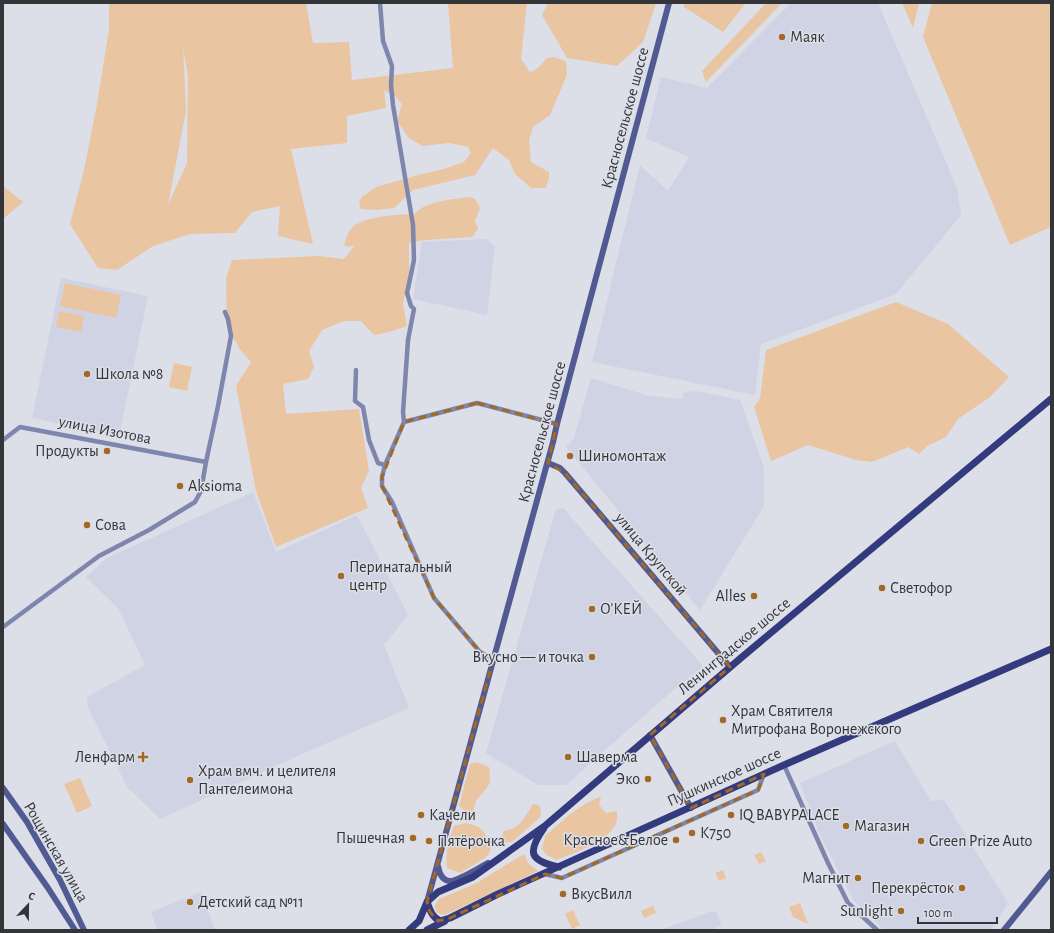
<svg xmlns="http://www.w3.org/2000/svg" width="1054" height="933" font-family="'Alegreya Sans',sans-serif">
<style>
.built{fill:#cfd3e4}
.green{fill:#eac5a1;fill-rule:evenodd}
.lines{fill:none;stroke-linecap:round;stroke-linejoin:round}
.street{stroke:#7e86ad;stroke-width:4.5}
.secondary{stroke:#515a92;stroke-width:6}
.primary{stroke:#333a7d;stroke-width:7}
.marked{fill:none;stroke:#a16926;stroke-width:3;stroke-dasharray:8 5;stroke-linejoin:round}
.poi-dot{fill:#a16926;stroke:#dcdee8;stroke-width:1.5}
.labels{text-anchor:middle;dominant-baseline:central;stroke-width:3;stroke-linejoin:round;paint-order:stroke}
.poi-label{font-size:16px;fill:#343539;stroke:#dcdee8;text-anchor:start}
.street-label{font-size:16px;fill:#343539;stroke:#dcdee8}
</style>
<rect width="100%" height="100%" fill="#dcdee8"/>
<path class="built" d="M791,3h87l79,185 4,27 -65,79 -135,50 -6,51 -163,-33 48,-197 28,26 21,-34 -43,-19 15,-61 46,11z
M486,239l9,7 -8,69 -74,-16 9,-57z
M61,278l87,18 -29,140 -87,-18z
M591,378l55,17 32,4 5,-1 -1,-5 14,-2 44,9 24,68v38l-64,104 -134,-163 8,-9z
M253,492l23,60 81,-37 51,100 -24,30 25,63 -96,41 -153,70 -33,-32 -39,-80 -1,-10 58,-32 -27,-57 -32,-31 21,-19z
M563,508l140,158 -46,38 -91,81h-28l-52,-32 70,-244z
M895,741l36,60 13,-1 64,103 -17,27h-107l-30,-29 -34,-66 -20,-52z
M201,892l14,38h-58l-6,-18z
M712,911l4,1 5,11 -1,3 -8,4h-51z"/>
<path class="green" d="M109,3h197l7,40 36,-1 3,38 101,-12 -5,-65h79l-6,56 9,13c17,-5 12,-24 36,-10l1,13 -17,40 -17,12 -4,13 2,22 18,10v6l-3,10h-15l-16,-14 -6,-14 -16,-12 -18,27 -62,15 -19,18 -18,2 -15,-1 -2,-7 3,-5 14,-10 46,-13 22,-5 20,-7 7,-9 -3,-6 -19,-4 -26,3 -14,-8 -11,-16v-4l4,-14 -7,-8 -11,-6 2,18 -39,8v27l-56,6 22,95 -35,-8 2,-30 -28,6 -17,21 -45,1 -37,12 -36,24 -19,-2 -28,-44 14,-54 13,-66 12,-75zM183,47l5,29 -1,87 -19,42 18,-94z
M548,3h108l-13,39 -26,24 -50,-8 -25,-43z
M684,3h62l-23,29 -39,-25z
M766,3h16l-76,79 -4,-11z
M902,3h17l-6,25z
M932,3h119v224l-41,18 -87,-208z
M3,186l20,16 -20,17z
M470,197l5,2 5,9 -5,13 3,8 -6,8 -47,3 -16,3v29l-6,32 4,22 -18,6 -15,3 -13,-14h-17l-22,9 -13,21 5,16 -6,12 -25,5 3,30 73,-5 10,62 -8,17 7,20 -92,39 -20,-56 -20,-105 15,-24 -12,-14 -12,-23 -1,-46 6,-19 87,-4 25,3 11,-14 -7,2 -4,-2c2,-7 5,-16 11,-20 17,-10 41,-10 60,-11 9,-13 40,-15 55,-17z
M65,283l56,12 -5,23 -56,-12z
M896,302l52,22 61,53 -19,20 -32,22 -12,18 -19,9 -8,8 -11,-7 -36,15 -16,-2 -48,-15 -37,16 -17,-54 6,-8 6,-49z
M59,311l25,5 -3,16 -25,-5z
M174,363l18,4 -5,24 -18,-4z
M477,762l12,5c3,23 -2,18 -13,34 -2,4 -1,8 -4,12l-7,-2 -6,-5 11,-42z
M80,778l12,28 -15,7 -13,-29z
M601,796l-2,9 7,8 11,-2c0,3 0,6 0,9 -3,19 -45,34 -61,40l-9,-5 -5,-6 3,-13 24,-21 16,-11z
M533,804l6,1 2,6 -1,6 -28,25h-7l-3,-4 1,-6c4,-3 5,-2 9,-3 9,-4 16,-17 21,-25z
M466,823c18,4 19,9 25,25l-2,5 -4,5 -25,15 -13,-5c-2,-13 2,-30 7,-42z
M761,852l5,9 -7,3 -5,-9z
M524,854l4,9 10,8 -91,43c-7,2 -12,-1 -12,-9l4,-6 36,-15z
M723,870l3,8 -7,3 -4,-8z
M800,903l8,21 -15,-7 -4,-10z
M653,906l3,7 -12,5 -3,-7z
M573,910l7,15 -8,4 -7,-15z"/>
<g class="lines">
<path class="street" d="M380,3l3,38 9,25 -1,19 2,20 20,120 1,35 -7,33 4,13 3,3 -6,31 -5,72 1,10
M356,370l-1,31 8,6 6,33 9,23 7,2
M3,440l17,-13 186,35
M3,627l96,-71 50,-26 46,-28 6,-11 5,-29 12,-56 13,-70 -3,-17 -3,-7
M493,659l-13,-7 -46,-54 -42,-96 -10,-16v-9l3,-12 19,-43 73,-19 80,21
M784,765l44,98 20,40 29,27
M545,874l17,4 196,-88 6,-16"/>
<path class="secondary" d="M548,463l12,5 5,5 165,194
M650,735l41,73
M3,788l24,34 33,58 24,50
M3,824l45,64 27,42
M438,866c1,6 4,14 11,15 8,1 31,-14 39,-18
M427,902l126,-460 4,-18 112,-421
M1004,930l47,-58"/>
<path class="primary" d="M544,828c-17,24 -15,33 15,39
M427,902c3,8 5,15 13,19l10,-3 48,-24 286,-129 267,-116
M409,930l10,-9 8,-19 11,-10 35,-15 73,-52 196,-168 309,-258
M427,930l18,-9"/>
</g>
<path class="marked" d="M477,403l80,21 -9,39 17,10 165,194 -80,68 41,73 73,-34 -6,16 -196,88 -17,-4 -95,44 -12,3 -8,-9 -3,-10 66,-242 -13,-8 -46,-54 -52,-112v-9l22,-55z"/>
<g class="poi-dot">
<circle cx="782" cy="37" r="4"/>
<circle cx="87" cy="374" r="4"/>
<circle cx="107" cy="451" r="4"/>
<circle cx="570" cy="456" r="4"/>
<circle cx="180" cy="486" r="4"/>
<circle cx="87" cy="525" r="4"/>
<circle cx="341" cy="576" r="4"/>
<circle cx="882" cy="588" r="4"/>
<circle cx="754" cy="596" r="4"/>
<circle cx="592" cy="609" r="4"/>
<circle cx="592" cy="657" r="4"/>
<circle cx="723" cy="720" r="4"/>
<path d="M141 751h4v4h4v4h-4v4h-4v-4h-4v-4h4z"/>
<circle cx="568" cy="757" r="4"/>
<circle cx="648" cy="779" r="4"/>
<circle cx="190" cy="780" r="4"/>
<circle cx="421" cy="815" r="4"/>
<circle cx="731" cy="815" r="4"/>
<circle cx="846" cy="826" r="4"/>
<circle cx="692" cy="833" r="4"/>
<circle cx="413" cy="838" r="4"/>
<circle cx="676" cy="840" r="4"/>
<circle cx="429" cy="841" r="4"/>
<circle cx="921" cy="841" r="4"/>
<circle cx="858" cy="878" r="4"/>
<circle cx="962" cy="888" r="4"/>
<circle cx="563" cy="894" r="4"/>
<circle cx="190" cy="902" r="4"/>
<circle cx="901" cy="911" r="4"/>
</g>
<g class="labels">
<g class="poi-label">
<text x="790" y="37">Маяк</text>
<text x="95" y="374">Школа №8</text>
<text x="99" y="451" text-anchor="end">Продукты</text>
<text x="578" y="456">Шиномонтаж</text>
<text x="188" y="486">Aksioma</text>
<text x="95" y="525">Сова</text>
<text x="349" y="567">Перинатальный<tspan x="349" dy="18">центр</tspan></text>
<text x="890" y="588">Светофор</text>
<text x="746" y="596" text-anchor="end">Alles</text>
<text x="600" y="609">О’КЕЙ</text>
<text x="584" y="657" text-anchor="end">Вкусно — и точка</text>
<text x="731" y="711">Храм Святителя<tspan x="731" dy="18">Митрофана Воронежского</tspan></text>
<text x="135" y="757" text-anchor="end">Ленфарм</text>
<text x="576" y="757">Шаверма</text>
<text x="198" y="771">Храм вмч. и целителя<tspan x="198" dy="18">Пантелеимона</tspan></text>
<text x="640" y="779" text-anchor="end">Эко</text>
<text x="429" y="815">Качели</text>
<text x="739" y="815">IQ BABYPALACE</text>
<text x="854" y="826">Магазин</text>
<text x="700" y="833">К750</text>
<text x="405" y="838" text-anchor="end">Пышечная</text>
<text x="668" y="840" text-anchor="end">Красное&amp;Белое</text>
<text x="437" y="841">Пятёрочка</text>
<text x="929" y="841">Green Prize Auto</text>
<text x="850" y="878" text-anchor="end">Магнит</text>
<text x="954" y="888" text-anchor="end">Перекрёсток</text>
<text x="571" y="894">ВкусВилл</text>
<text x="198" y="902">Детский сад №11</text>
<text x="893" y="911" text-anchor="end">Sunlight</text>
</g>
<g class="street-label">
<text transform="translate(625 118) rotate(-75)">Красносельское шоссе</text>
<text transform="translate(105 430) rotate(11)">улица Изотова</text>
<text transform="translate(542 432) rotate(-75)">Красносельское шоссе</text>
<text transform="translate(651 554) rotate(50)">улица Крупской</text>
<text transform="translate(734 646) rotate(-40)">Ленинградское шоссе</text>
<text transform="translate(724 777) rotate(-24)">Пушкинское шоссе</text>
<text transform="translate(56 852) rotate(60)">Рощинская улица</text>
</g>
</g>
<rect width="1054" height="933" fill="none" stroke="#343539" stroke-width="8"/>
<g transform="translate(28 905) rotate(22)" stroke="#dcdee8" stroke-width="3" paint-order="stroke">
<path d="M0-3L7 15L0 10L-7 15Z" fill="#343539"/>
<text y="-6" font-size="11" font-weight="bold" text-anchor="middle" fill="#343539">С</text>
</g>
<path d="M918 917v6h79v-6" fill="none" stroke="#343539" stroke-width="2"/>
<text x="924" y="917" font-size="12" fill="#343539" stroke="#dcdee8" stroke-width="3" paint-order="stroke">100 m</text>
</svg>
